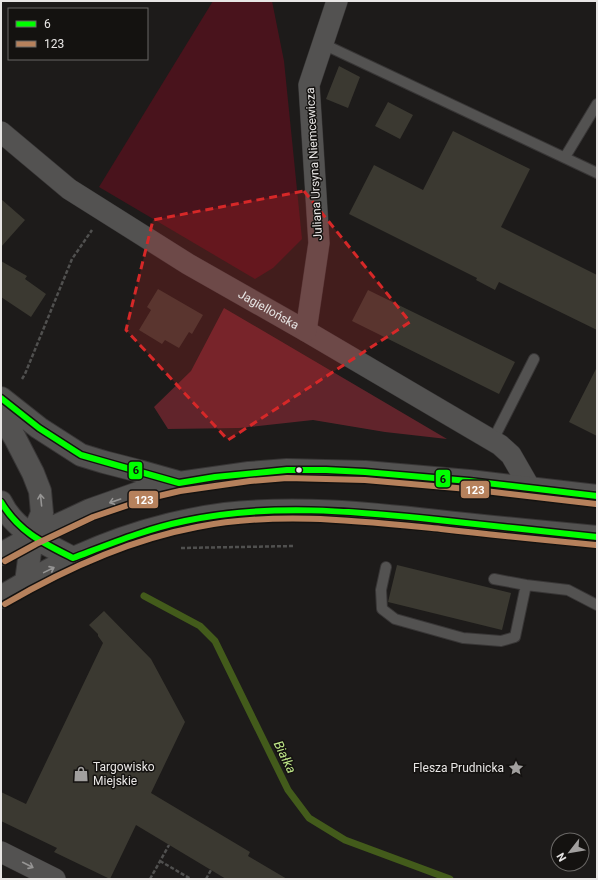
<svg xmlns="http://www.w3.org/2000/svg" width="598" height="880" font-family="Roboto,sans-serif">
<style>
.green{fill:#49131c}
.forest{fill:#61242b}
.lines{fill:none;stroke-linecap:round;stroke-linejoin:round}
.stream{stroke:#435b1b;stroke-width:7}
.building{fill:#3b3931}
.lane-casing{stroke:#383636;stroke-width:12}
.street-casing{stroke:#383636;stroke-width:22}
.secondary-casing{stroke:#383636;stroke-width:24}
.path{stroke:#50504f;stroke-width:2.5;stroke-dasharray:4 2;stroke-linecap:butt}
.lane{stroke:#535251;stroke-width:10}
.street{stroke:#535251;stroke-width:21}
.secondary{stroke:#535251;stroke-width:22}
.bus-1-casing{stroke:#141210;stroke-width:9}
.bus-2-casing{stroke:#141210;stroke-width:9}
.bus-1{stroke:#0f0;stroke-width:6}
.bus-2{stroke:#b6815c;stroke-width:6}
.oneway{stroke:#969594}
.marked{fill:#d62828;fill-opacity:0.2;stroke:#d62828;stroke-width:3;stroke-dasharray:8 5;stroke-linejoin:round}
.bus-dot{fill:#e8e6e5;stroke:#141210;stroke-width:1.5}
.labels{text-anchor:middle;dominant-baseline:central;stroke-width:3;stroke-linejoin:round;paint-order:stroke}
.street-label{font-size:12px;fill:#e8e6e5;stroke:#141210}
.poi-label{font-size:12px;fill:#e8e6e5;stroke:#141210;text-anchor:start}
.water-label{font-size:13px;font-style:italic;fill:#c1ea8a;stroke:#141210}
.line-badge{stroke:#141210;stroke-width:1.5}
.badge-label{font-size:11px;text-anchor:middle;font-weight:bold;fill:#fff}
.pale-badge-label{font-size:11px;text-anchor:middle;font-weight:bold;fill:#111}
</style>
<rect width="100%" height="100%" fill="#1d1b1a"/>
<path class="green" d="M213,1h59l12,60 18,178 -29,29 -18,11 -156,-92z"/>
<path class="forest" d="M224,308l223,131 -62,-7 -72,-12 -74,8 -71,1 -14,-22 37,-36z"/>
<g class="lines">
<path class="stream" d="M144,596l56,30 15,15 73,149 21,28 36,22 105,39"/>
</g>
<path class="building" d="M339,66l21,11 -12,31 -22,-9z
M388,102l25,13 -13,24 -25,-13z
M453,131l77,38 -29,58 96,48v55l-98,-48 -4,8 -19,-10 1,-2 -128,-64 25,-49 49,25z
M1,199l24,21 -24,27z
M1,261l26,15 -2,3 21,15 -15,23 -30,-20z
M158,289l45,26 -11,19 -3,-2 -10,16 -14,-8 -3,4 -23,-14 12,-20 -4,-3z
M368,290l147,72 -16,32 -147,-73z
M597,367v69l-28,-14z
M397,565l114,28 -9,37 -114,-28z
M104,611l47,48 34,63 -34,71 99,59 -2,4 39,23h-61l-90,-54 -26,54 -56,-27 3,-4 -56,-27v-29l25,12 77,-161 -5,-7v-2l-9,-9z"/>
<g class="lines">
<g class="lane-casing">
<path id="lane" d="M323,44l274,129
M565,157l32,-53
M493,440l41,-81
M386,567l-5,23 1,19 13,10 68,19 38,3 14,-4 11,-52
M494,579l32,6 42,5 29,15"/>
</g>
<g class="street-casing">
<g id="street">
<path id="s1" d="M1,132l68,57 119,75 118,67 194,114 11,10 19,33"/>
<path d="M306,331l13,-88 -10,-158 28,-84"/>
<path d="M1,852l54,27"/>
</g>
</g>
<g class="secondary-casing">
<path id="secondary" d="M1,398l38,30 42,27 23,7 35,9 39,11
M1,415l14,23 18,35 7,18 2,22 -10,24 -6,45
M1,502c14,29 45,42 72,56
M1,554l31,-17 58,-27 54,-19 35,-8 70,-10 38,-3 78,2 104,9 128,15
M1,597c68,-42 145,-73 224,-83 71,-8 142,-1 212,7 54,6 107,11 160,16"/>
</g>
<path class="path" d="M22,379l3,-5 47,-115 20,-29
M181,548l114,-2
M160,861l31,18
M150,879l19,-34
M206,879l5,-9"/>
<use href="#lane" class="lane"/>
<use href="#street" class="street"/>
<use href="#secondary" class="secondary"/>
<g class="bus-1-casing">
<path id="bus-1" d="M1,398l38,30 42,27 98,28 36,-6 72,-7h39l39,2 104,9 128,15
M1,502c18,30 42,41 72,56 37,-14 73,-29 112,-37 83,-18 169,-10 253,-1 53,6 106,11 159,17"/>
</g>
<g class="bus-2-casing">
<path id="bus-2" d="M5,561l31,-17 57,-27 53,-18 34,-8 70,-10 37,-3 78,2 103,9 128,15
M5,604c60,-35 123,-64 192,-77 81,-16 163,-6 244,2 52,6 103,11 155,16"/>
</g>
<use href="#bus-1" class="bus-1"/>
<use href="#bus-2" class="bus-2"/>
</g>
<defs><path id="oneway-shaft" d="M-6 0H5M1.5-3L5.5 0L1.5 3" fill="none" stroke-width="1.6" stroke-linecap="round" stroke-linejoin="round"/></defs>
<g class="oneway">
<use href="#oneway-shaft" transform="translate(41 500) rotate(-96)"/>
<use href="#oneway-shaft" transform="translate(115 501) rotate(161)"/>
<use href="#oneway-shaft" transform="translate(49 570) rotate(-26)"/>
<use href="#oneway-shaft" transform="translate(28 865) rotate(27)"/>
</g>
<path class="marked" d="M304,191l106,131 -182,118 -102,-110 27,-110z"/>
<defs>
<g id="sight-bare" transform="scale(1.2)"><path d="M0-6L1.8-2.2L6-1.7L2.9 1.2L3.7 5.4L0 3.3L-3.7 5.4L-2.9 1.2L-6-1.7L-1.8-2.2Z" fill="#a19f9e" stroke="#141210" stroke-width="2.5" paint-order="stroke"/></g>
<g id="shop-bare" transform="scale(1.2)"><path d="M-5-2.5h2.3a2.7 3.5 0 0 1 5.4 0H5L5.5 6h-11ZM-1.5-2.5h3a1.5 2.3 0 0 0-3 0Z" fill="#a19f9e" stroke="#141210" stroke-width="2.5" paint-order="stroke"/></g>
</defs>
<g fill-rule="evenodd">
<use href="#sight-bare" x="516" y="768"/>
<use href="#shop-bare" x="81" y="774"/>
</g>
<circle class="bus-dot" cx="299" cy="470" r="3.5"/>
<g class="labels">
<g class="street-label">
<text transform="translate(314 164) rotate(-93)">Juliana Ursyna Niemcewicza</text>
<text stroke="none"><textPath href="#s1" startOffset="322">Jagiellońska</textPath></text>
</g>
<g class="poi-label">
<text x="93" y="767">Targowisko<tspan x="93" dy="14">Miejskie</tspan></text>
<text x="504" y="768" text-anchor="end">Flesza Prudnicka</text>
</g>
<g class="water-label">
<text transform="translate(285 757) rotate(64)">Białka</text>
</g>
</g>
<g class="line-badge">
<rect x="128" y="461" width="15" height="19" rx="4" fill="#0f0"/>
<rect x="435" y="469" width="16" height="19" rx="4" fill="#0f0"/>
<rect x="460" y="480" width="30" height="19" rx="4" fill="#b6815c"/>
<rect x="128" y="490" width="31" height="19" rx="4" fill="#b6815c"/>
</g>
<g class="badge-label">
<text x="475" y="494">123</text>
<text x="144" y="504">123</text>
</g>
<g class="pale-badge-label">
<text x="136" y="474">6</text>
<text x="443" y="483">6</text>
</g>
<rect width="598" height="880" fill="none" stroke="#e8e6e5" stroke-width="4"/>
<rect x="8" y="8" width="140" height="52" fill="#141210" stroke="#696765"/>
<rect x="16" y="21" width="20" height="6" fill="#00ff00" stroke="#696765"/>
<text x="44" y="28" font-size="12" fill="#e8e6e5">6</text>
<rect x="16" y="41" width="20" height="6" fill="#b6815c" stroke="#696765"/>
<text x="44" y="48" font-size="12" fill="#e8e6e5">123</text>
<g transform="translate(570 852) rotate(239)"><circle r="19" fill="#141210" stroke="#696765"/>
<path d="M0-3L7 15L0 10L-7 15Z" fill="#a19f9e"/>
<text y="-6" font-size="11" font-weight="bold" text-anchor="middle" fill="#e8e6e5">N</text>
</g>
</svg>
